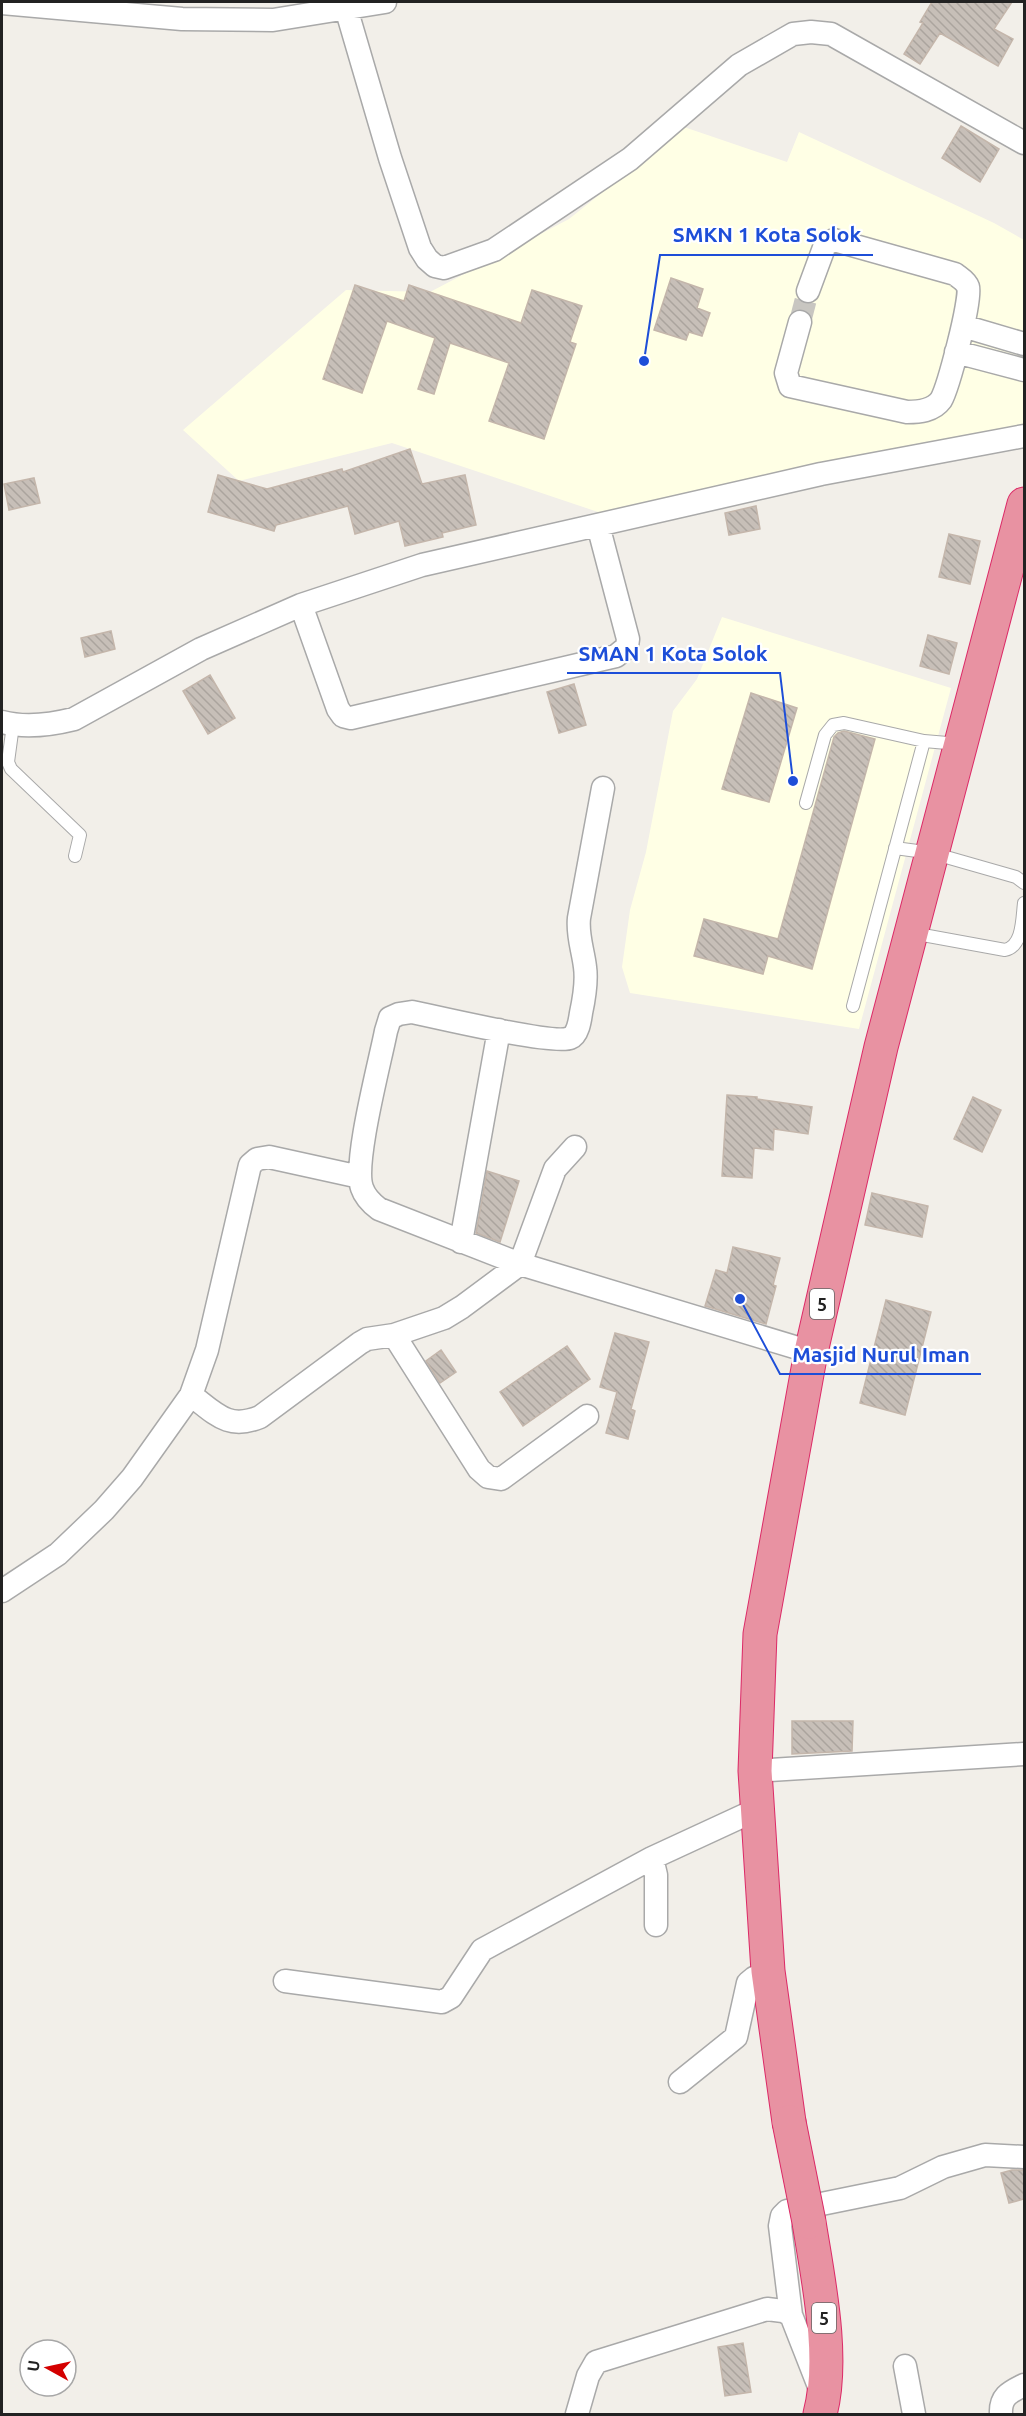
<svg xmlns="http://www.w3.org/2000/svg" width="1026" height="2416" font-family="Ubuntu,sans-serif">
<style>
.education{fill:#ffffe5}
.building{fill:url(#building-back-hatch);stroke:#c4b6ab;stroke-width:1.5}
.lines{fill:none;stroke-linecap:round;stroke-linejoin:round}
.street-tunnel{stroke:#c8c6c1;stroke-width:22;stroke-dasharray:22 11;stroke-linecap:butt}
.lane-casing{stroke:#a9a9a9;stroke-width:14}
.street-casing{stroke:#a9a9a9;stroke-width:25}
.highway-casing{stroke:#dc2a67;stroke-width:35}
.lane{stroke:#fff;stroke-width:12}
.street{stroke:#fff;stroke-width:22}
.highway{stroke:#e892a2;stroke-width:33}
.highway-bridge-casing{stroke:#dc2a67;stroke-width:35;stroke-linecap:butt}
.highway-bridge{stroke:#e892a2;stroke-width:33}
.labels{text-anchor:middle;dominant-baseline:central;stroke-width:4.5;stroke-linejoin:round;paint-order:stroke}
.shield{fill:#fff;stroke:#646464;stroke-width:1.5}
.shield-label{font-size:18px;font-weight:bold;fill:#222}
.leader{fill:none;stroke:#1d4ed8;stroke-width:2}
.callout-dot{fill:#1d4ed8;stroke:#fff;stroke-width:2}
.callout-label{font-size:21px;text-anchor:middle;font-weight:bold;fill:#1d4ed8;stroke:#fff;stroke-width:4.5;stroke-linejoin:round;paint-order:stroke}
</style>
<defs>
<pattern id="building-back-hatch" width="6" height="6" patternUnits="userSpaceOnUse" patternTransform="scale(1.5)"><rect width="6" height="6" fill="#c7bfb8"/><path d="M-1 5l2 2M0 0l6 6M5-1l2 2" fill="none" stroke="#aba49e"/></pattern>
</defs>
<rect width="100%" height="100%" fill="#f2efe9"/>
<path class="education" d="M684,127l103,35 12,-30 195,91 30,17v189l-420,85 -212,-71 -153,38 -56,-51 163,-140 84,2 139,-73z
M722,617l229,71 -92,341 -229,-36 -8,-26 8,-57 16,-58 27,-141 24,-32z"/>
<path class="building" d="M932,2h80l-18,27 19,10 -15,27 -58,-33 -20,31 -16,-10 19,-31 -3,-1z
M961,126l38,23 -19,33 -38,-24z
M671,278l32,11 -6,19 13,5 -8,23 -13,-4 -3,8 -32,-10z
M355,285l49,16 5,-16 112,38 11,-33 50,16 -12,36 6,2 -32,95 -55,-18 20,-58 -59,-20 -16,51 -16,-5 17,-51 -48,-17 -25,72 -39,-14z
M410,449l12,35 43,-9 11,50 -34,8 1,4 -38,9 -6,-25 -44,13 -7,-28 -72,19 -2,6 -66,-19 10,-37 49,14 75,-20 1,3z
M34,478l6,25 -31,7 -5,-26z
M756,506l4,23 -31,6 -4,-22z
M949,534l31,7 -10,43 -31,-7z
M111,631l4,18 -30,8 -4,-19z
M928,635l29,8 -8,31 -29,-8z
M210,675l25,43 -27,16 -25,-43z
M574,684l12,41 -27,8 -12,-41z
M751,693l46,15 -28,94 -47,-13z
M844,731l31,8 -63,230 -44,-13 -5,18 -69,-18 10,-37 74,20 56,-202 4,-4z
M727,1095l30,2v2l55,8 -4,27 -34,-5 -1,21 -19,-2 -2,30 -30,-2z
M973,1097l28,13 -19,42 -28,-13z
M487,1171l32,10 -19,61 -24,-9z
M872,1193l56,13 -6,31 -57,-12z
M733,1247l47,11 -7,27 3,1 -10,38 -61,-18 11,-36 11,3z
M886,1300l45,12 -26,103 -45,-12z
M615,1333l34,9 -18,67 4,2 -7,28 -22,-6 11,-41 -17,-5z
M567,1346l23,33 -67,47 -23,-34z
M441,1350l15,22 -16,11 -14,-22z
M792,1721h61l-1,30 -60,3z
M1012,2170h12v29l-15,4 -8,-30z
M743,2343l8,49 -26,4 -7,-49z"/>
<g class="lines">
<path class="street-tunnel" d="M800,322l8,-31"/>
<g class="lane-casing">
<path id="lane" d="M13,725l-5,37 3,7 69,66 -5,21
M806,803l19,-68 8,-10 11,-2 80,18
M895,848l37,5 84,24 8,6
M912,933l93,17c18,-4 17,-31 19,-47
M853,1006l71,-265 35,3"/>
</g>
<g class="street-casing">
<path id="street" d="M2,3l180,16 91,1 112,-18
M346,8l44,150 30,90 7,11 8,7 9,2 50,-18 136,-91 109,-94 54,-31 18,-2 20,2 193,109
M800,322l-14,51 4,13 117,26c12,0 26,-1 34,-12 7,-12 31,-101 27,-113 -2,-6 -8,-9 -13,-13l-121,-34 -9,5 -17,46
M963,326l61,18
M956,352l68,18
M301,605l37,104 5,7 8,2 265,-62 11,-9 1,-8 -30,-114
M2,722c23,6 48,3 72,-3l127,-70 100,-44 121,-40 399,-91 203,-38
M603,788l-24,130c-2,17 4,32 6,49 2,14 -1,32 -4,46 -1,7 -3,22 -11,25 -16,7 -134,-21 -158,-26l-13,2 -9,4 -4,13c-6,31 -33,132 -24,157 3,9 9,15 17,21l141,55 291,88
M461,1242l38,-212
M394,1335l85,134 9,8 13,2 86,-63
M191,1395c25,19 37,35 69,22l100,-74 7,-4 27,-4 50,-17 18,-11 58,-43 35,-95 20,-22
M2,1591l56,-37 46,-44 28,-32 59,-83 16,-45 43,-185 7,-6 12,-2 91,20
M755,1771l269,-17
M656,1925v-50l-4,-17 106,-49
M285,1981l157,21 9,-5 31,-47 170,-92
M680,2082l56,-45 12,-54 6,-5 14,-7
M791,2315l-11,-89 2,-10 5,-5 113,-23 43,-21 42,-12 39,2
M905,2366l9,48
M577,2414l11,-38 8,-14 171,-53 16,2 8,4 29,74
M1001,2414c-1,-18 9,-22 23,-29"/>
</g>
<g class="highway-casing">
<path id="highway" d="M789,2122l-21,-151 -13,-200 5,-137 51,-282 70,-305 143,-543
M809,2222c9,57 26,136 11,192"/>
</g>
<use href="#lane" class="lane"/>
<use href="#street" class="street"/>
<use href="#highway" class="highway"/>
<g class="highway-bridge-casing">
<path id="highway-bridge" d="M789,2122l20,100"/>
</g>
<use href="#highway-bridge" class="highway-bridge"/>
</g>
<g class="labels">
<g class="shield">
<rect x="810" y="1289" width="24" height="30" rx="4.5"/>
<rect x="812" y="2303" width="24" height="30" rx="4.5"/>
</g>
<g class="shield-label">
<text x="822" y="1304">5</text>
<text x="824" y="2318">5</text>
</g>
</g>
<path class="leader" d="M644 361L660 255H873M793 781L780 673H567M740 1299L780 1374H981"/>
<g class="callout-dot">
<circle cx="644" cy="361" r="6"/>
<circle cx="793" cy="781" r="6"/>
<circle cx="740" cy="1299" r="6"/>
</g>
<g class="callout-label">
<text x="767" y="242">SMKN 1 Kota Solok</text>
<text x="673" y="661">SMAN 1 Kota Solok</text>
<text x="881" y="1362">Masjid Nurul Iman</text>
</g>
<rect width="1026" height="2416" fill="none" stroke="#222222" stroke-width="6"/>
<g transform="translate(48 2368) rotate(278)"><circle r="28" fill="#ffffff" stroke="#a7a7a7" stroke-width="1.5"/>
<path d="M0-4.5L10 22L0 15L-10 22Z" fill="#d40000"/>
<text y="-9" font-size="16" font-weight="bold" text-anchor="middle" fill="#222222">U</text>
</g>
</svg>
